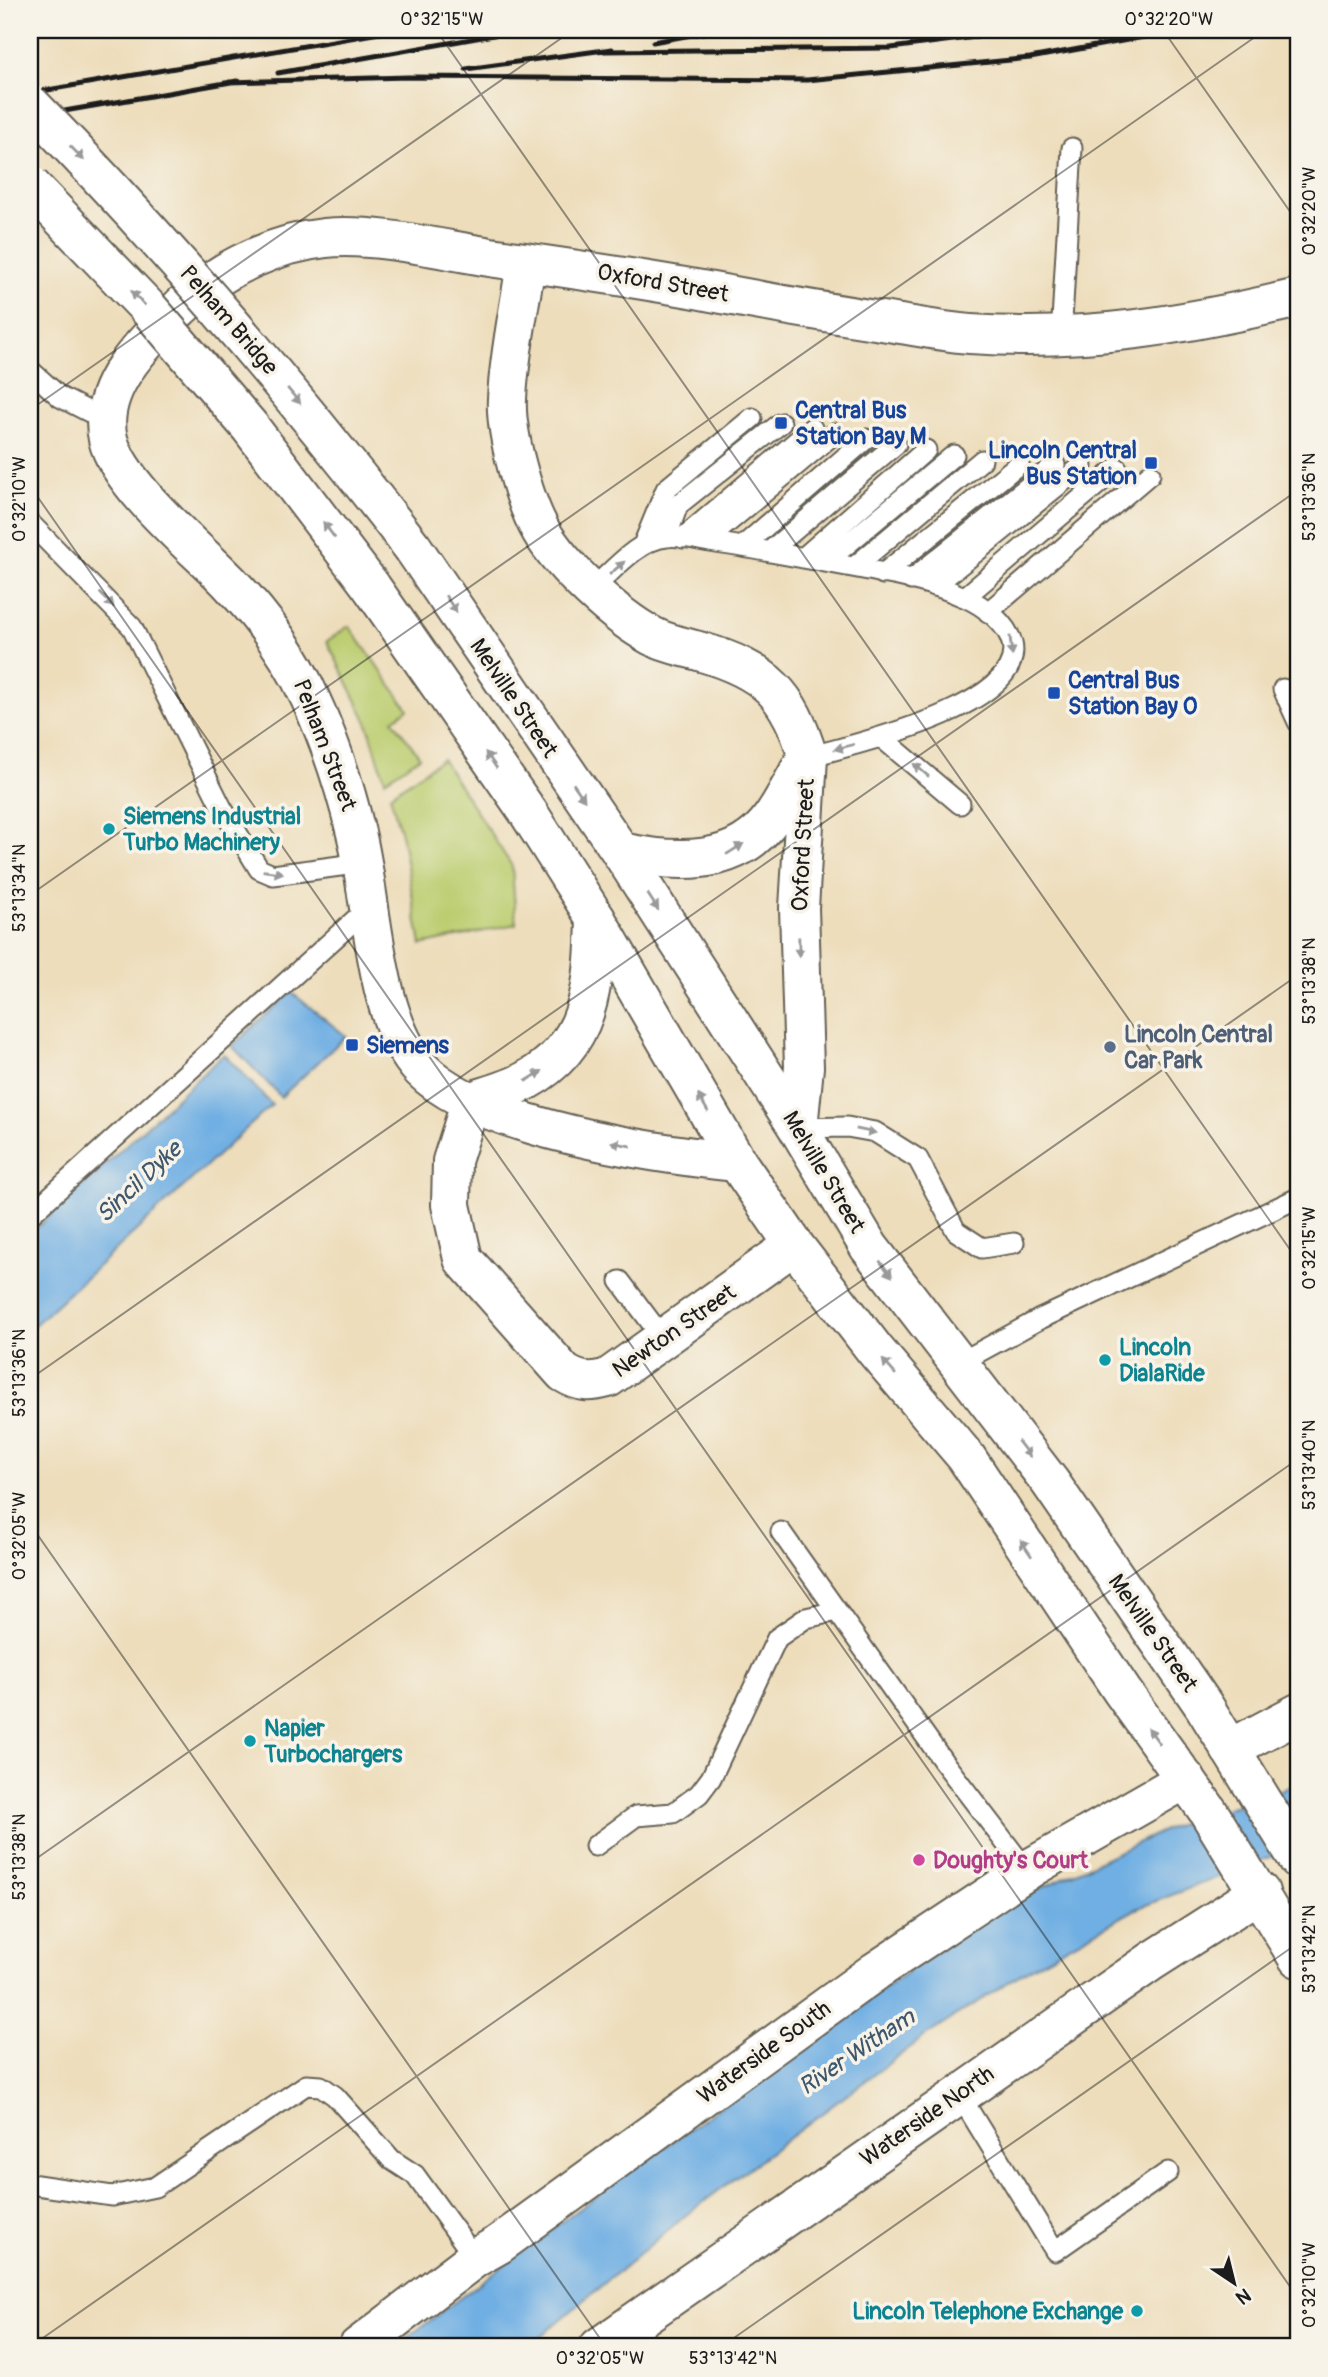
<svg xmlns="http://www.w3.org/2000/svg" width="1328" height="2377" font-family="Pangolin,sans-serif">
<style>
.green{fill:#bbcd70;stroke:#6c7446;stroke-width:2}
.water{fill:#70afe3;stroke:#466680;stroke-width:2}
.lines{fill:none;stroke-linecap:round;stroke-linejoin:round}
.lane-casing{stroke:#656054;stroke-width:23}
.street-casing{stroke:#656054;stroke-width:42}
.secondary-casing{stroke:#656054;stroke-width:42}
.primary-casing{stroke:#656054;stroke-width:42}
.lane{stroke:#fff;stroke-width:19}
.street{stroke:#fff;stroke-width:38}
.secondary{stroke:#fff;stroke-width:38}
.primary{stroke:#fff;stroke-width:38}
.rail{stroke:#1c1c1c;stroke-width:5}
.primary-bridge-casing{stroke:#656054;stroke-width:42;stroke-linecap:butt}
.primary-bridge{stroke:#fff;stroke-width:38}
.oneway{fill:#999}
.ticks{fill:none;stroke:#1c1c1c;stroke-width:2;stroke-opacity:0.45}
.transit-dot{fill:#1a4fb4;stroke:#f7f3e8;stroke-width:2.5}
.culture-dot{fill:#0f9aa8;stroke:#f7f3e8;stroke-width:2.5}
.service-dot{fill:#5c6f8a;stroke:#f7f3e8;stroke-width:2.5}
.hotel-dot{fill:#d1479c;stroke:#f7f3e8;stroke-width:2.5}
.labels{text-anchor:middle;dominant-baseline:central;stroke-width:7;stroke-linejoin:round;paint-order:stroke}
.street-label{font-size:23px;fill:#1c1c1c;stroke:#f7f3e8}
.transit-label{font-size:23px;font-weight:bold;fill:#164399;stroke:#f7f3e8;text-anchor:start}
.culture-label{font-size:23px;font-weight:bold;fill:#0d838f;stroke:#f7f3e8;text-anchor:start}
.service-label{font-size:23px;font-weight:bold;fill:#4e5e75;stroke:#f7f3e8;text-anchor:start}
.hotel-label{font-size:23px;font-weight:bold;fill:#b23c85;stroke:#f7f3e8;text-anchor:start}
.water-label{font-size:24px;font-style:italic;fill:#3e576c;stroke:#f7f3e8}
.neatline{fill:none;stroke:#1c1c1c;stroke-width:2.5}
.ticks-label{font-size:18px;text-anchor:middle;fill:#1c1c1c}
</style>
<rect width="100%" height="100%" fill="#f7f3e8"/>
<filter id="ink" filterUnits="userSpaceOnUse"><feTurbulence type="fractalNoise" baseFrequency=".0143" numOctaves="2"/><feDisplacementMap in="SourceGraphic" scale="14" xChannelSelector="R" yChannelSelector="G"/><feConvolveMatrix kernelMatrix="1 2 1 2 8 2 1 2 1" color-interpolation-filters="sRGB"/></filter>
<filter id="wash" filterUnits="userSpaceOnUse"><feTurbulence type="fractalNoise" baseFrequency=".00686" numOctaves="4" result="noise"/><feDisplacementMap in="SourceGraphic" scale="28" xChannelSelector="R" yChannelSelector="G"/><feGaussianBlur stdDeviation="1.57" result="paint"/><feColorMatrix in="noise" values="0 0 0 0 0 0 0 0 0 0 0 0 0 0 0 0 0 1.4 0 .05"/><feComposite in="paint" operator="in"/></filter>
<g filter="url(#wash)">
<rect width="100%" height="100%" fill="#edddbb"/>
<path class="green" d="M349,626l59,83 -15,11 27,37 -35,23 -18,-58 -40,-81z
M442,759l70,107 4,58 -95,21 -19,-107 -12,-43z"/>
<path class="water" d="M291,992l55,44 -65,61 -49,-51z
M224,1054l48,51 -242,224v-95z
M1298,1784v62l-162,63 -103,57 -109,71 -238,178 -158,132h-133l167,-126 395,-285 85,-48 127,-60z"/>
</g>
<g filter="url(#ink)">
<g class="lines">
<g class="lane-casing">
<path id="lane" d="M1061,338l11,-190
M30,370l30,27 45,23
M30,523l102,104 90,181 37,61 14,6 89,-12
M667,536l11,-31 103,-82
M683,538l129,-110
M706,541l129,-108
M643,545l23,-56 86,-71
M742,547l124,-108
M770,551l126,-107
M803,558l123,-108
M826,562l128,-107
M854,567l128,-107
M883,574l136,-110
M911,580l144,-115
M934,586l148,-120
M590,591c21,-18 48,-52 77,-54 13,-2 30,3 43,5 36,5 73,12 110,19 47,9 100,16 144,36 19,8 43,26 48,46 15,63 -160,102 -204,114
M965,597l152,-129
M988,612l162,-138
M1283,689l15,33
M881,737l79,67
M798,1128l49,-1 28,5 43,27 38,72 26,17 32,-5
M30,1215l339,-308
M620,1281l42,56
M959,1363l79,-43 260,-122
M781,1532l162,229 84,110
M595,1846l41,-30 37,-3 26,-19 12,-16 66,-140 29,-20 31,-7
M959,2094l96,157 113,-79
M30,2184l82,12 43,-9 151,-102 15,1 14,10 57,64 23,15 60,83"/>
</g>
<g class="street-casing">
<path id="street" d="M471,1101l-19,60 -1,44 12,54 101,114c17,10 25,10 44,5l186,-133
M1230,1749l68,-36
M358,2347l117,-89 23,-13 378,-274 158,-105 152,-87
M599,2347l553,-386 108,-69"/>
</g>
<g class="secondary-casing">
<path id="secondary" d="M526,262c-6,45 -17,91 -19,137 -2,33 17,102 34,132 21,36 74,85 111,105 14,8 34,11 50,16 64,19 87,41 106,105l-9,151 5,159 -6,61
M621,852c53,11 117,16 152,-36 11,-16 20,-34 30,-52
M471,1101c18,-6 39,-11 56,-21 64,-35 67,-94 69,-161
M737,1162c-81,-8 -257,-34 -315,-92 -49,-50 -49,-171 -66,-237 -11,-46 -26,-92 -46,-135 -20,-44 -47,-81 -81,-116 -34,-35 -110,-97 -121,-143 -13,-55 44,-104 79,-138 35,-33 90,-58 138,-63 50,-5 115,11 165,19 74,11 148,21 222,35 59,11 117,21 176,30 27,4 55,10 82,12 117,8 215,-9 328,-36"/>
</g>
<g class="primary-casing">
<path id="primary" d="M413,548l208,304 177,276 71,119 181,235 154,224 94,153
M370,585l158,227 68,107 141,243 57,83 81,105 91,107 156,234 86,120 90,147"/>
</g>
<use href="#lane" class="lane"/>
<use href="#street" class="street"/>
<use href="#secondary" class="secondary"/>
<use href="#primary" class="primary"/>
<path class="rail" d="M653,42l66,-12
M604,51l287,-3 139,-18
M466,69l146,-20
M278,73l244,-43
M229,82l179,-5 399,3 223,-22 152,-28
M30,93l367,-63
M30,117l207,-36"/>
<g class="primary-bridge-casing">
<path id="primary-bridge" d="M30,104c137,140 263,288 383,444
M30,185l119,124 101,118 120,158"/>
</g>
<use href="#primary-bridge" class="primary-bridge"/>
</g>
<defs><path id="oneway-solid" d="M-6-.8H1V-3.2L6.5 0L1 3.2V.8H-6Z" transform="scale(1.75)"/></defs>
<g class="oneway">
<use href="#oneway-solid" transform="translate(77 153) rotate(46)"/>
<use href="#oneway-solid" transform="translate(138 298) rotate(-134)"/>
<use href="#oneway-solid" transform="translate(294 396) rotate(50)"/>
<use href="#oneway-solid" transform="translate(329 530) rotate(-126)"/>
<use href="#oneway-solid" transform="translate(617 568) rotate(-41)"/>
<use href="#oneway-solid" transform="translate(107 600) rotate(46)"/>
<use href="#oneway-solid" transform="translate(451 604) rotate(56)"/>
<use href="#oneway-solid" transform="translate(1011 646) rotate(84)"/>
<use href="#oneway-solid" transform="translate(844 747) rotate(165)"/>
<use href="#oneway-solid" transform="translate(491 760) rotate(-125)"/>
<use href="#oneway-solid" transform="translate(921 770) rotate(-140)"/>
<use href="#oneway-solid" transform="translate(579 792) rotate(55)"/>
<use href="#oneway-solid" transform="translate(735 849) rotate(-32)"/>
<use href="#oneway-solid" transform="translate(273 872) rotate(8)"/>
<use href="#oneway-solid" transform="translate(653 902) rotate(57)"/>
<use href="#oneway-solid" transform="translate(799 947) rotate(89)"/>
<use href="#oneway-solid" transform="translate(534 1076) rotate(-32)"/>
<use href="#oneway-solid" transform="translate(703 1103) rotate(-120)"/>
<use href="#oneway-solid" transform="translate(866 1131) rotate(12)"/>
<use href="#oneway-solid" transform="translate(621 1144) rotate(-169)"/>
<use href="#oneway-solid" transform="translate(886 1269) rotate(52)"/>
<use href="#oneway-solid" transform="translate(889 1367) rotate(-131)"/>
<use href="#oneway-solid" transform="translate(1024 1449) rotate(52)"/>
<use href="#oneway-solid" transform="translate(1026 1548) rotate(-124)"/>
<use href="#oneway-solid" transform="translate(1154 1736) rotate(-126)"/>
</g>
</g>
<path class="ticks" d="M436,30l862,1231M1163,30l135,193M30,410l543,-380M30,486l1268,1812M30,895l1235,-865M30,1379l1268,-889M30,1524l576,823M30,1863l1268,-888M30,2347l1268,-888M721,2347l577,-404"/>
<g class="transit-dot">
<rect x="774" y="416" width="14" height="14" rx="3.5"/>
<rect x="1144" y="456" width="14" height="14" rx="3.5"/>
<rect x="1047" y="686" width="14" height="14" rx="3.5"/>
<rect x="345" y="1038" width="14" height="14" rx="3.5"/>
</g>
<g class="culture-dot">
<circle cx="109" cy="829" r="7"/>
<circle cx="1105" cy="1360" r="7"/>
<circle cx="250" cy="1741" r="7"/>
<circle cx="1137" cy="2311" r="7"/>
</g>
<circle class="service-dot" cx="1110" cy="1047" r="7"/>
<circle class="hotel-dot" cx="919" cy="1860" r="7"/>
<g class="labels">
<g class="street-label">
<text transform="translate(663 283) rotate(10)">Oxford Street</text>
<text transform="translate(229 320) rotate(49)">Pelham Bridge</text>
<text transform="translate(514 698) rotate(56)">Melville Street</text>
<text transform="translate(325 745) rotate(69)">Pelham Street</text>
<text transform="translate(803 845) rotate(-87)">Oxford Street</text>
<text transform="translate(824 1172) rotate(59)">Melville Street</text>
<text transform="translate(674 1331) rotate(-35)">Newton Street</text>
<text transform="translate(1153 1633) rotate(55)">Melville Street</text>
<text transform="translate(764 2052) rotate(-36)">Waterside South</text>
<text transform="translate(927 2116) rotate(-35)">Waterside North</text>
</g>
<g class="transit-label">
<text x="795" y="410">Central Bus<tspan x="795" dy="26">Station Bay M</tspan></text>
<text x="1137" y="450" text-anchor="end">Lincoln Central<tspan x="1137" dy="26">Bus Station</tspan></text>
<text x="1068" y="680">Central Bus<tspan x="1068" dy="26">Station Bay O</tspan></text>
<text x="366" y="1045">Siemens</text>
</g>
<g class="culture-label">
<text x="123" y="816">Siemens Industrial<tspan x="123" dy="26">Turbo Machinery</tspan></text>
<text x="1119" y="1347">Lincoln<tspan x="1119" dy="26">DialaRide</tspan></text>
<text x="264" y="1728">Napier<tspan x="264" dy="26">Turbochargers</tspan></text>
<text x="1123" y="2311" text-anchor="end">Lincoln Telephone Exchange</text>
</g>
<g class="service-label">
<text x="1124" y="1034">Lincoln Central<tspan x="1124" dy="26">Car Park</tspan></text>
</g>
<g class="hotel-label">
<text x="933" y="1860">Doughty's Court</text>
</g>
<g class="water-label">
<text transform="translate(139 1182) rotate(-43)">Sincil Dyke</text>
<text transform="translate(857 2052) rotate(-34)">River Witham</text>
</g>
</g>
<rect width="1328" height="2377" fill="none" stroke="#f7f3e8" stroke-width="77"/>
<g transform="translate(1234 2283) rotate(145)" stroke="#f7f3e8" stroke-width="5" paint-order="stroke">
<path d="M0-5L12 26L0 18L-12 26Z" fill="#1c1c1c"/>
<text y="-10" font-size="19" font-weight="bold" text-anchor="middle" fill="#1c1c1c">N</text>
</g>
<rect x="38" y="38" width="1252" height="2300" class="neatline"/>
<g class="ticks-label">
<text x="442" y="25">0°32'15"W</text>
<text x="1169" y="25">0°32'20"W</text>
<text transform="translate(1309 211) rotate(-90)" y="6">0°32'20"W</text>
<text transform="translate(1309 497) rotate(-90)" y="6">53°13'36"N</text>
<text transform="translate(19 499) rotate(-90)" y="6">0°32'10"W</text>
<text transform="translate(19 888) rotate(-90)" y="6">53°13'34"N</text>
<text transform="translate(1309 981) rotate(-90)" y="6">53°13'38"N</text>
<text transform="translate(1309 1248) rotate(-90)" y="6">0°32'15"W</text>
<text transform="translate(19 1373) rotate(-90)" y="6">53°13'36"N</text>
<text transform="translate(1309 1465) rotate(-90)" y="6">53°13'40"N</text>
<text transform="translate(19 1536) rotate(-90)" y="6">0°32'05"W</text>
<text transform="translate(19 1857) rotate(-90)" y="6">53°13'38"N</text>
<text transform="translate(1309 1949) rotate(-90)" y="6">53°13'42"N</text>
<text transform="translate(1309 2285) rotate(-90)" y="6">0°32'10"W</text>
<text x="600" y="2364">0°32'05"W</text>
<text x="733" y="2364">53°13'42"N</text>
</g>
</svg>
